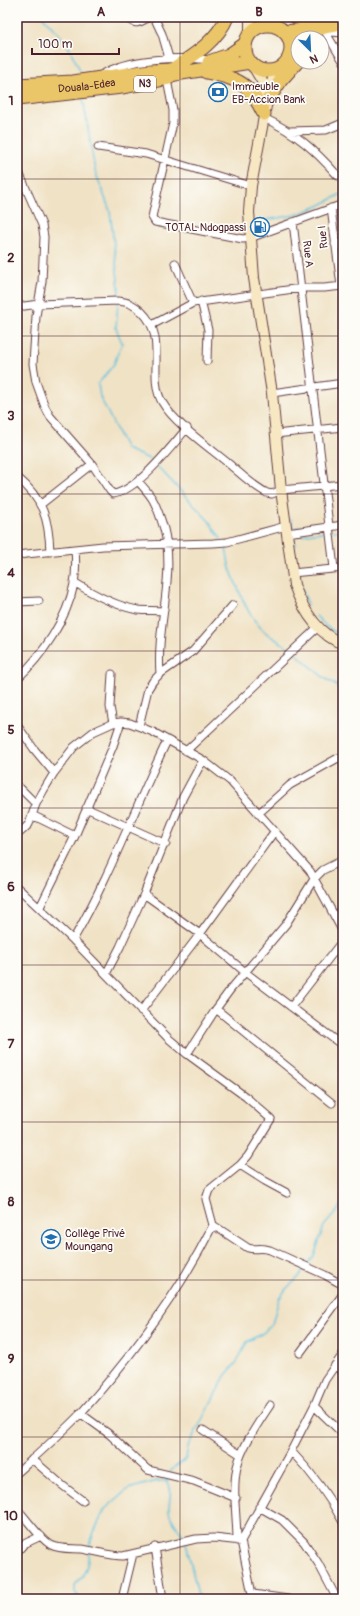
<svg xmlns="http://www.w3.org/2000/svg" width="360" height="1616" font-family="Pangolin,sans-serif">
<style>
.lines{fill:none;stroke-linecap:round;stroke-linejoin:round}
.stream{stroke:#61c2df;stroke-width:1.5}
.street-casing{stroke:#633c42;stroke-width:9}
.secondary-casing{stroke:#633c42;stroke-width:12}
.primary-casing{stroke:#633c42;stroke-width:13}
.highway-casing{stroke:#633c42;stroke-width:15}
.street{stroke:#fff;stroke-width:7}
.secondary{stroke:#f7e8c3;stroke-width:10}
.primary{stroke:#ebc669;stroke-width:11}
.highway{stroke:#ebc669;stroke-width:13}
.grid{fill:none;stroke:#4a1f2b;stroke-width:1;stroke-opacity:0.55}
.labels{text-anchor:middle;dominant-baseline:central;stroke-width:3.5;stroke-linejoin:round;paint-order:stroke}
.shield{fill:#fdfcf7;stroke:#806168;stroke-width:1}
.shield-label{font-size:10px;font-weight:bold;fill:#4a1f2b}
.street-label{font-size:11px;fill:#4a1f2b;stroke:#fdfcf7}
.poi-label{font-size:11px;fill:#4a1f2b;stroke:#fdfcf7;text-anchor:start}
.neatline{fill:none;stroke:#4a1f2b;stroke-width:1.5}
.grid-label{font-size:13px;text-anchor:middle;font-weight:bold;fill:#4a1f2b}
</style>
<rect width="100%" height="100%" fill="#fdfcf7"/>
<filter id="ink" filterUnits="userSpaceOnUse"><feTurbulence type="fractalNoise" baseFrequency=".025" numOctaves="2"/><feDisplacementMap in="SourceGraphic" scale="8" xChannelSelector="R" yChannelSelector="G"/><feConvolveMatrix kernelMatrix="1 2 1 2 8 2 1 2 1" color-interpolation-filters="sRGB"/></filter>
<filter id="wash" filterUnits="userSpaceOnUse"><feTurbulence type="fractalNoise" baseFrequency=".012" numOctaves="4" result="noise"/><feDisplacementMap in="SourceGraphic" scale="16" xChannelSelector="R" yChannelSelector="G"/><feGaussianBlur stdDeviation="0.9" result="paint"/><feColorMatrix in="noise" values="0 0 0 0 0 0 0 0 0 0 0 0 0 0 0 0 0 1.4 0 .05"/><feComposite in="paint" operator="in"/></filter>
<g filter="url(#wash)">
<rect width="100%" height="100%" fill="#f0e2c5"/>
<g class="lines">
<path class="stream" d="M43,17l23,25 14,28
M83,98l12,73 15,40 9,77 -1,11
M260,221l35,-6 24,-9 24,-13
M118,303l-2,25 6,15 -8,21 -16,20 2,13 26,52 23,10 5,4
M158,467l51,54 12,18
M291,519l2,9
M293,528l12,-1
M333,531l10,-1
M294,536l34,-5
M294,538l1,7
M224,544c5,9 3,18 7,27 8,20 16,44 32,59 8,8 20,13 28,19
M298,575l2,8
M300,585l8,19
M316,616l11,11 16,10
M294,652l29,25 20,13
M307,1265l7,-9 10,-30 14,-16 5,-11
M170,1472l5,-5 11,-8 2,-13 37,-70 12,-14 10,-20 16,-9 9,-9 7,-25 7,-10 12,-11 7,-10
M168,1477l-1,4c7,9 1,20 2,31 2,10 12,18 16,28
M186,1543l13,56
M89,1548l5,-16 11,-23 23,-20 29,-8h10
M79,1599l-4,-7v-7c10,-10 13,-18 14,-33"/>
</g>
</g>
<g filter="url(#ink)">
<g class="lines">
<g class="street-casing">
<path id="street" d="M127,17c7,10 14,5 22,0
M154,17l8,17 7,24
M331,32l12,1
M326,33l17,28
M101,75c29,-18 78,-18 111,-15
M167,80l6,30v13l-21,94 3,5 88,17 7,-1 93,-34
M264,118c32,15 50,31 74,58
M290,131l36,-1 17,-7
M98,147l48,7 105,32
M17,168l25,57 2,12 -2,45 -6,34 -3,48 3,18 9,25 5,9 42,48 18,27 3,3c24,-3 59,-48 74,-66
M331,208l10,78
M293,222l41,346
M335,244l8,-1
M175,263l18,40
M201,301l7,29 -1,31
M17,307l22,-3 79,-3c11,1 16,4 24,11 26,25 5,64 20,90 12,21 48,46 67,62 12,10 24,22 38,29l5,1 9,-4 62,-6
M152,325l41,-22 108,-15h23l19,-2
M272,393l71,-10
M275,434l68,-7
M17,477c26,22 32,42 33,75
M138,481c5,6 11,12 15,19 5,9 8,19 11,29 12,48 -8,96 -4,145
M40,505l52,-41
M287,533l56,-8
M17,555l86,-9 110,-3 14,-1 59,-16
M292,573l51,-5
M74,582c19,12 41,24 64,28 8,1 17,0 25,1
M17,602l22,-1
M112,674l-2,33 3,16
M17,679c26,-24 50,-60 57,-95 2,-12 2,-23 1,-34
M17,725l17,24 20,24
M139,726l9,-37 5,-8 7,-7 33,-23 40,-46
M186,751l131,-123
M17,785l19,19
M86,808l80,36
M258,814l32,-29 48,-27 4,1 1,2
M32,815l43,21
M17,835l7,-6 5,-5 7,-20 6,-11 12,-20 20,-26 19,-15 20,-9 8,-1 9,1 23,9 50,28 27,21 80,90 33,61
M17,887l56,53 95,98 19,16 59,43 25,22 -23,37 -8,9 -31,25 -3,9 7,26c-34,68 -81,131 -132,188 -20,21 -43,41 -64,60
M144,894l56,40 45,38 98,74
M40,907l35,-71 38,-90 8,-24
M73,940c37,-64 62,-133 94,-199
M106,974l14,-27 24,-53 39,-97 20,-37
M291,1007l52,-67
M216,1009l116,94
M141,1011l59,-77 74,-102
M187,1054l29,-45 14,-19 56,-66 28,-45 9,-9 20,-10
M240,1165l25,16 22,12
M213,1225l35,23c7,2 13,-1 22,2l55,25 18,10
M300,1353l43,-59
M335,1365l8,7
M314,1406l29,28
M80,1413l29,21 39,36 46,11 42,17
M203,1430l38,25
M291,1451c21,22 38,45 52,71
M32,1459l30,26 21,16
M259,1507l23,13 22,22 14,21 19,36
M17,1509c11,11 21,28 34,36 9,5 22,3 31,4 14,2 27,7 41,7l73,-17 18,-1 27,3
M237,1541c0,-24 -5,-51 0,-74 5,-21 22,-45 33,-62
M155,1547l8,52
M17,1552l7,-8 17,-8
M253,1594l35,5
M122,1599l11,-45
M253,1599l-12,-58 50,-90 23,-45 11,-26 18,-26"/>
</g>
<g class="secondary-casing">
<path id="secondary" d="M250,17v16
M262,17l7,9
M253,66l10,17 2,17
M279,68l-6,10 -7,28 -15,80 -2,26 5,66 18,115 9,97 13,95c9,25 23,49 49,59"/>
</g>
<g class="primary-casing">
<path id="primary" d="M17,84l56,-3 77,-11 23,-1
M17,100l105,-12 47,-9"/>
</g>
<g class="highway-casing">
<g id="highway">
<path d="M296,17l15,4h18"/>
<circle cx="268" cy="48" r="23"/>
<path d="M284,32l34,-3 25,-7"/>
<path d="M209,62l20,-7 16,-11"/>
<path d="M173,69c21,-14 44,-28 54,-52"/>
<path d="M206,72c34,7 43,11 58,42"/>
<path id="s1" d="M17,92l72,-6 66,-11 8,1 87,-14"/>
<path d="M268,100l13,-20 17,-19"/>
</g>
</g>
<use href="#street" class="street"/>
<use href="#secondary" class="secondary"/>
<use href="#primary" class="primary"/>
<use href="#highway" class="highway"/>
</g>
</g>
<path class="grid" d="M180,17v1582M17,179h326M17,336h326M17,494h326M17,651h326M17,808h326M17,965h326M17,1122h326M17,1280h326M17,1437h326"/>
<defs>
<g id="bank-ring" transform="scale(1)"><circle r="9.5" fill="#fdfcf7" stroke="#1f6fb2" stroke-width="1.5"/><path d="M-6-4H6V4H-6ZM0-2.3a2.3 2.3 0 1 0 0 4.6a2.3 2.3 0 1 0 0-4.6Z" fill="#1f6fb2"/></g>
<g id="fuel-ring" transform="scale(1)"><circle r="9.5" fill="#fdfcf7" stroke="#1f6fb2" stroke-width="1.5"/><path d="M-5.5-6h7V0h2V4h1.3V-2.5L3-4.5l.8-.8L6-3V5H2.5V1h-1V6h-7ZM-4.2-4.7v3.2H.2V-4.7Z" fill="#1f6fb2"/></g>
<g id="school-ring" transform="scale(1)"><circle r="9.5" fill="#fdfcf7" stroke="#1f6fb2" stroke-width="1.5"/><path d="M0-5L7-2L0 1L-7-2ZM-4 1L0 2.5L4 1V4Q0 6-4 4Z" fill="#1f6fb2"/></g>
</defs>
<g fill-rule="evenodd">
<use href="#bank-ring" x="218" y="92"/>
<use href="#fuel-ring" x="260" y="227"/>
<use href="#school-ring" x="51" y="1239"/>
</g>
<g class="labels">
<rect class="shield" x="134" y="76" width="22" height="16" rx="3"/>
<g class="shield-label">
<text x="145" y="84">N3</text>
</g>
<g class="street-label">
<text stroke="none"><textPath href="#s1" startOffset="70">Douala-Edea</textPath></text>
<text transform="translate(323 237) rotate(-97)">Rue I</text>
<text transform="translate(308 254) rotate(83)">Rue A</text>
</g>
<g class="poi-label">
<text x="232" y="86">Immeuble<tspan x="232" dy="13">EB-Accion Bank</tspan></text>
<text x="246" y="227" text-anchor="end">TOTAL Ndogpassi</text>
<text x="65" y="1233">Collège Privé<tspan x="65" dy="13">Moungang</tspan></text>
</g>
</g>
<rect width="360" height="1616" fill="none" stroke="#fdfcf7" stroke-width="44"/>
<g transform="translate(310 50) rotate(156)"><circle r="19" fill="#fdfcf7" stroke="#b5a4a5"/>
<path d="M0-3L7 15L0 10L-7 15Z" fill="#1f6fb2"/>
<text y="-6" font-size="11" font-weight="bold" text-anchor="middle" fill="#4a1f2b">N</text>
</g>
<path d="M32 48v6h87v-6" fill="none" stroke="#4a1f2b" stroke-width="2"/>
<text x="38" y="48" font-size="12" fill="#4a1f2b" stroke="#fdfcf7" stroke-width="3" paint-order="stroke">100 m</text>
<rect x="22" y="22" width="316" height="1572" class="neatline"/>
<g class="grid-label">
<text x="101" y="16">A</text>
<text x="259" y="16">B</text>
<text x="11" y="105">1</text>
<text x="11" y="262">2</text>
<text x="11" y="420">3</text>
<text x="11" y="577">4</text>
<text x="11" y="734">5</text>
<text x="11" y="891">6</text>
<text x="11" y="1048">7</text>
<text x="11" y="1206">8</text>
<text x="11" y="1363">9</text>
<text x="11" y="1520">10</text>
</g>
</svg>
